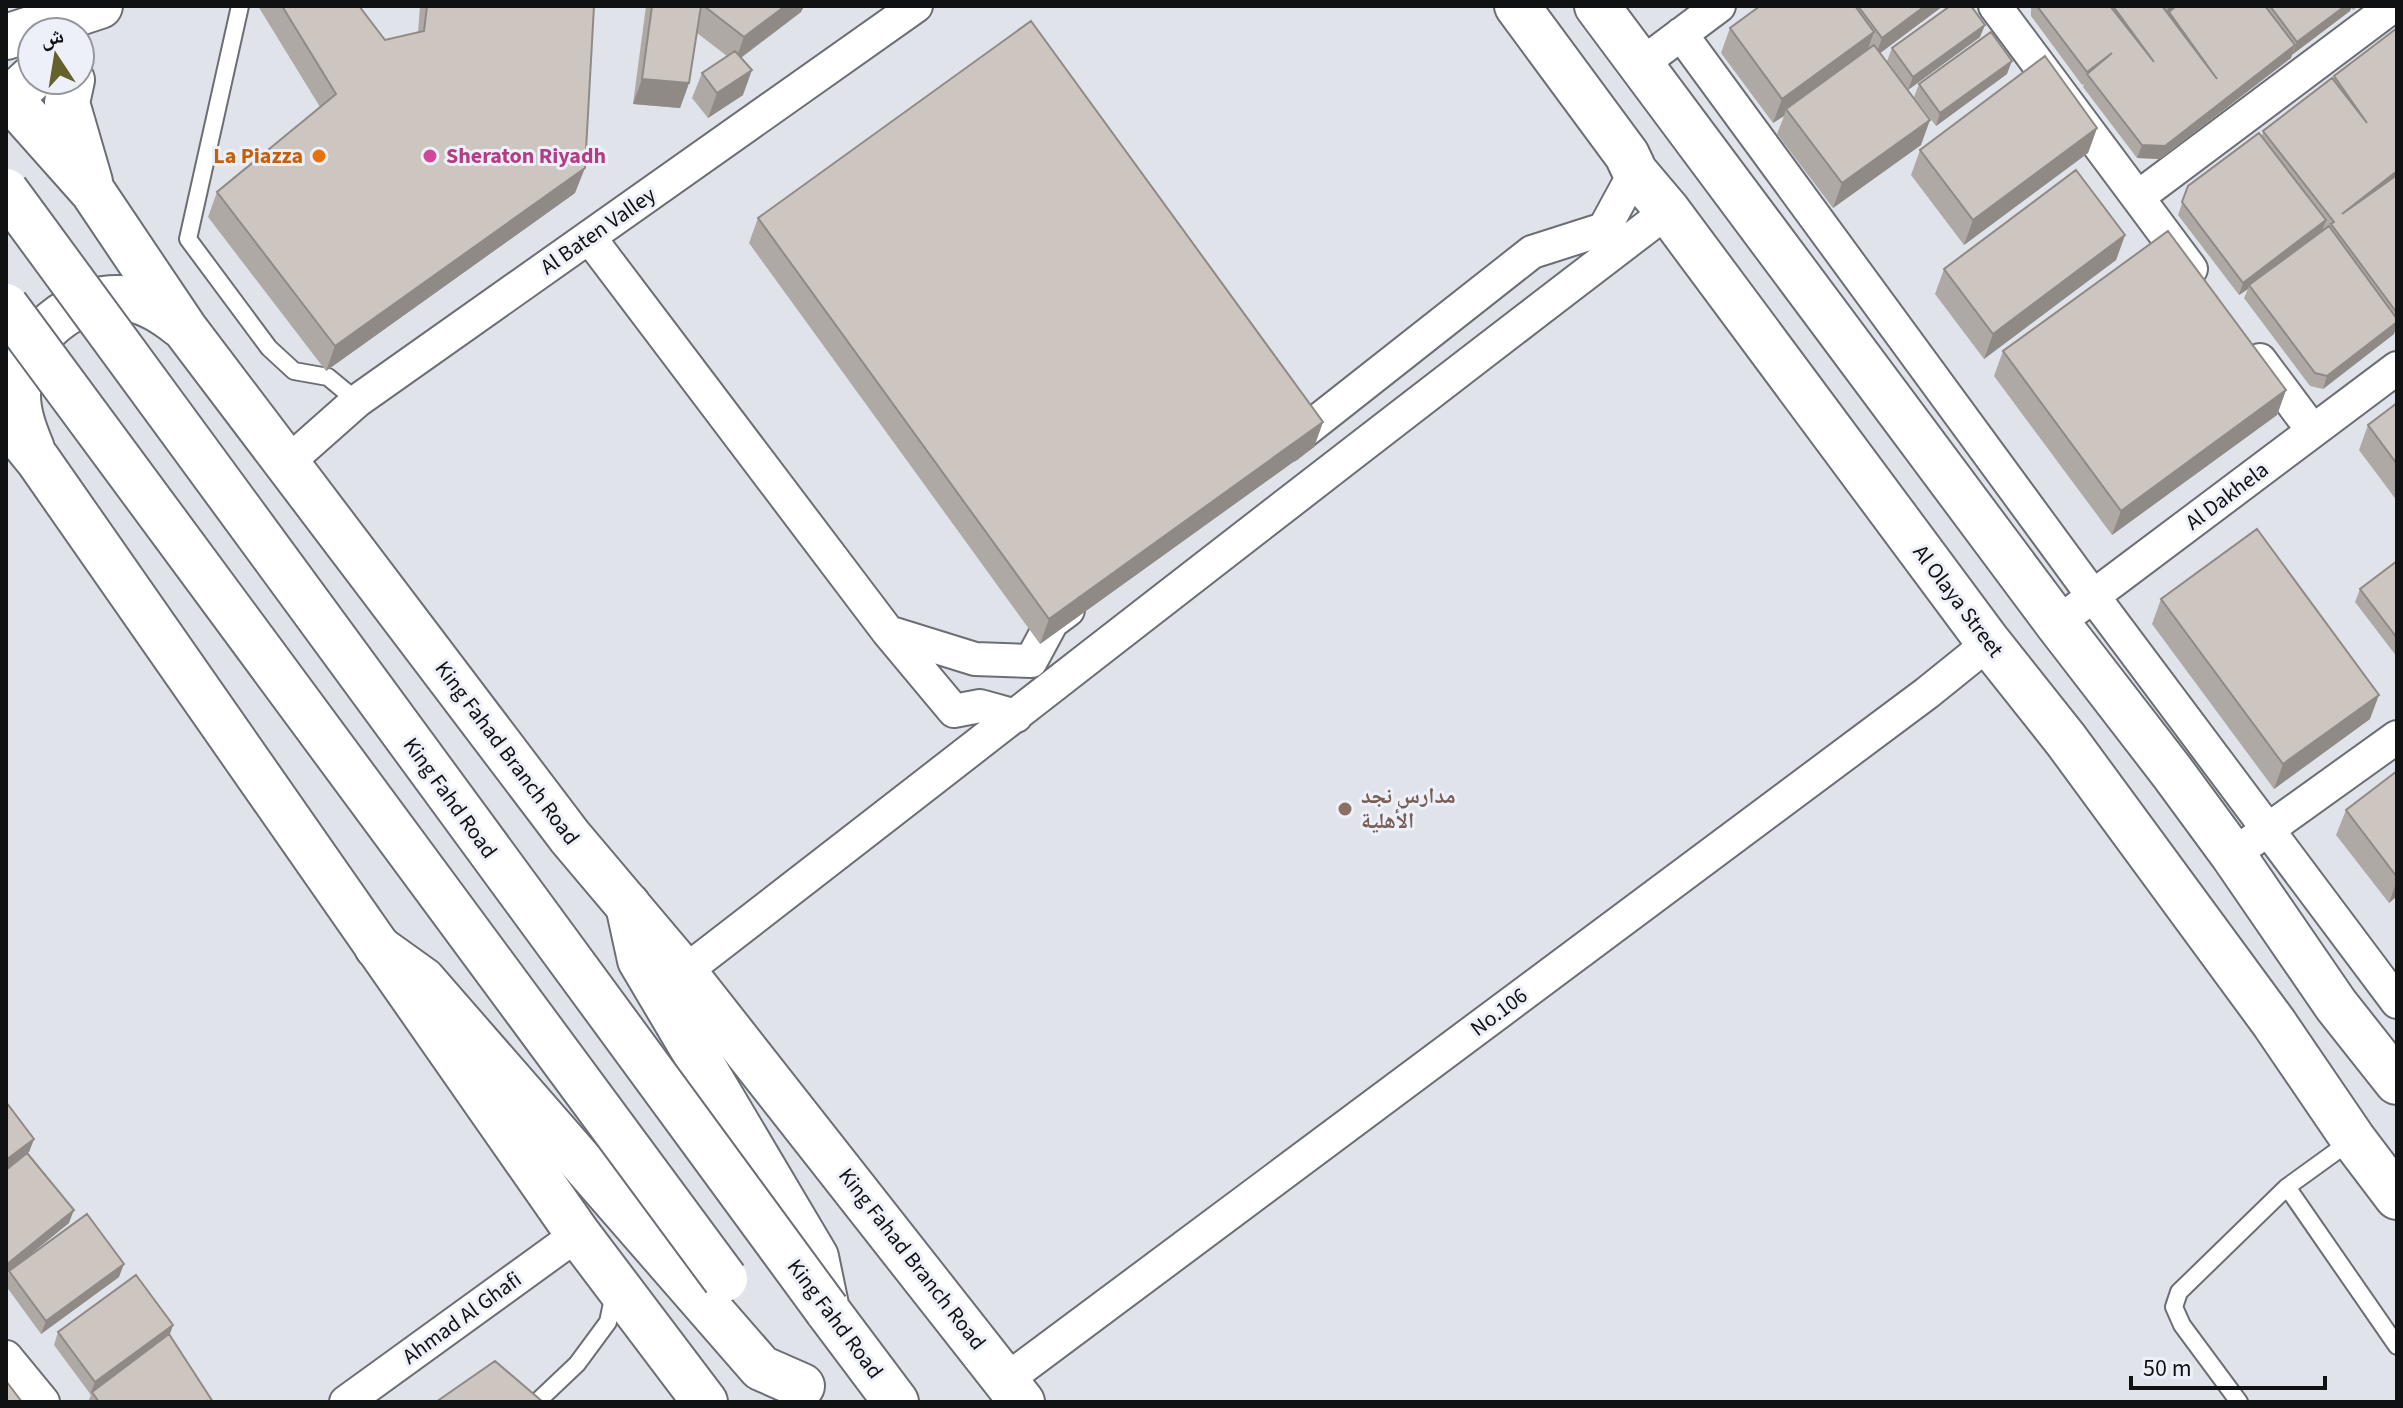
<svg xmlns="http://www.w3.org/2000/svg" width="2403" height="1408" font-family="'Source Sans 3','Noto Naskh Arabic',sans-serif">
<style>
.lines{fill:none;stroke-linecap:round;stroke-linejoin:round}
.lane-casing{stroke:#6c6e75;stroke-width:20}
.street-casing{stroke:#6c6e75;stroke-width:36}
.secondary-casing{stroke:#6c6e75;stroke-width:48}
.primary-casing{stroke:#6c6e75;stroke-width:48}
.highway-casing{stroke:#6c6e75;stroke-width:48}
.lane{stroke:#fff;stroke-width:16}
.street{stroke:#fff;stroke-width:32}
.secondary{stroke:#fff;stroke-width:44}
.primary{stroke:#fff;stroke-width:44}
.highway{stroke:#fff;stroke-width:44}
.highway-bridge-casing{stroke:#6c6e75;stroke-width:48;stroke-linecap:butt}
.highway-bridge{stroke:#fff;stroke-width:44}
.wall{fill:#afa9a5}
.shaded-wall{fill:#8f8a86}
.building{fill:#ccc5c0;stroke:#8f8a86;stroke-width:2}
.food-dot{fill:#e8710a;stroke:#edf0f8;stroke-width:3}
.hotel-dot{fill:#d1479c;stroke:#edf0f8;stroke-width:3}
.education-dot{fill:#8d6e63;stroke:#edf0f8;stroke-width:3}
.labels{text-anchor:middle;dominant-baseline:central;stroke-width:6;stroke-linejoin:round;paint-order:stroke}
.food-label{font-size:22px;font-weight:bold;fill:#c56008;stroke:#edf0f8;text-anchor:end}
.hotel-label{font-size:22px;font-weight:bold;fill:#b23c85;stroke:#edf0f8;text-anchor:start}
.street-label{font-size:22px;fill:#101113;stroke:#edf0f8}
.education-label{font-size:22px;font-weight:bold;fill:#785e54;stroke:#edf0f8;text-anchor:start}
</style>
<rect width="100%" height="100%" fill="#e0e3ea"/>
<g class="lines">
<g class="lane-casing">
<path id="lane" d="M240,6l-52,233 81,109 25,23 34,6 29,24
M2287,1187l110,159
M539,1400l38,-36 31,-42 6,-28
M2239,1402l-57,-77 -8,-18 5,-15 108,-105 65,-47"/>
</g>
<g class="street-casing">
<path id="street" d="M1995,6l196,263
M1681,34l412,562 304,406
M1640,65l79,-59
M2138,197l255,-191
M589,237l299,395 87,27 56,2 21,-39 16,-12
M2260,360l53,71
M1287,445l245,-193 72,-23 31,-57
M287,463l70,-62 559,-395
M2076,609l321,-241
M888,632l66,79 26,-5 36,10
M2252,841l145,-104
M684,972c328,-253 654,-510 984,-761
M6,1357l37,45
M1006,1380l921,-687 62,-50
M346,1402l232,-168"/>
</g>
<g class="secondary-casing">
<path id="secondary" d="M6,102l26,-24"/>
</g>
<g class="primary-casing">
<path id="primary" d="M1517,6l110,149 8,17 33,39 321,432 77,97 208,283 79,116 44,58
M1597,6l460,617 115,149 61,83 103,150 61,77
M6,37l94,-31
M72,80l-5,23 23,79
M6,94l87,98 92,137 385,508 114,135 338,430
M6,421l32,39 540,774 127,168
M32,449c-7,-17 -14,-35 -14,-54 0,-57 57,-105 113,-96 19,4 34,14 49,26"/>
</g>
<g class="highway-casing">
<path id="highway" d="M628,905l12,55 176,297 11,53 69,92
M377,947l46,33 338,388 41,18"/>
</g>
<use href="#lane" class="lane"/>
<use href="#street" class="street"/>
<use href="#secondary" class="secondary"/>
<use href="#primary" class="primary"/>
<use href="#highway" class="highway"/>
<g class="highway-bridge-casing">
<path id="highway-bridge" d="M6,191l821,1119
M6,306l719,973"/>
</g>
<use href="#highway-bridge" class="highway-bridge"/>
</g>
<path class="wall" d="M258,6h101l26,34 33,-7 2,-27h174l-19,187 -249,178 -118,-154 9,-25 103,-85z
M646,6h158l-3,6 -60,46 2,37 -35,23 -16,-20 10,-25 25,-17 -30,-23 -8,50 -9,25 -47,-4z
M1760,6h183l-63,47 41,92 -88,63 -56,-74 7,-18 -11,7 -52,-70 9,-25z
M2031,6h328l-6,4 -2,-2 -1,3 -58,43 -1,4 -131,101 -23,-1 -54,-71 1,-3 -2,1 -51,-69z
M2397,28v302h-2l-1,4 -71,55 -13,-3 -66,-88 4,-9 -9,6 -61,-80 10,-29 74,-50 1,-5z
M1980,37l-72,53 -21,-29 5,-13z
M2007,74l-71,52 -22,-29 5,-13z
M2097,128l-9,25 -124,92 -53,-70 9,-25z
M758,218l565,204 -9,25 -274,197 -291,-401z
M2125,235l-9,25 -132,99 -49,-65 9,-25z
M2003,351l283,39 -9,25 -165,120 -118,-159z
M2397,403v98l-38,-51 9,-25z
M2397,561v96l-42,-55 5,-13z
M2161,599l209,120 -96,70 -122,-165z
M2397,771v125l-8,7 -53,-68 10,-25z
M34,1139l-5,13 -2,1 42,70 -54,44 104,10 -78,57 -35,-48v-7l3,-7 -3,2v-104l19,-15z
M173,1325l-4,10 44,67h-125l3,-7 -37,-50 4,-13z"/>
<path class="shaded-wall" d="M785,6h19l-3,6 -66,50 9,-25z
M1925,6h18l-68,51 7,-19z
M2169,6h12l-12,6 -2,5 -3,2z
M2345,6h7l-2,5 -58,44 5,-13z
M1985,25l-5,12 -72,53 5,-13z
M1874,32l-9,25 -79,52 -2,7 -11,7 9,-24z
M2295,45l-4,13 -131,101 -23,-1 5,-13z
M2012,61l-5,13 -71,52 4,-13z
M752,70l-9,25 -35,23 9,-25z
M642,79l47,4 -9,25 -47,-4z
M1930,120l-9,25 -88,63 9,-25z
M2097,128l-9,25 -124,92 9,-25z
M585,168l-10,25 -249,178 9,-25z
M2397,171v9l-55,34z
M2326,220l-5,13 -72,52 -1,4 -9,6 4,-12z
M2125,235l-9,25 -132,99 9,-25z
M2397,322l-3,12 -71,55 4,-13z
M2286,390l-9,25 -165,120 9,-24z
M1323,422l-9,25 -274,197 9,-25z
M2379,695l-9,24 -96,70 9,-25z
M2397,880v16l-8,7z
M34,1139l-5,13 -23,17v-9z
M74,1210l-5,13 -63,51v-9z
M124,1264l-5,13 -78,57 5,-13z
M173,1325l-4,12 -77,55 -2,3 5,-13z"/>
<path class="building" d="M282,6h77l26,34 39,-9 3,-25h167l-9,162 -250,178 -118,-154 119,-98z
M652,6h49l-12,77 -47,-4z
M704,6h81l-41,31z
M1760,6h95l19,26 -92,67 -52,-71z
M1858,6h67l-43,32z
M1950,6h21l14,19 -72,52 -21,-29z
M2037,6h73l44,56 -41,-56h49l55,73 -48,-67 7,-6h89l30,39 -130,101 -23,-1 -55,-71 25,-21 -25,19z
M2270,6h75l-48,36z
M1031,21l292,401 -274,197 -291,-401z
M2397,28v143l-55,43 55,-39v138l-66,-89 3,-2 -71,-91 69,-53 35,45 -33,-47z
M1991,32l21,29 -72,52 -21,-29z
M1874,45l56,75 -88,63 -56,-74z
M735,51l17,19 -35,23 -15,-20z
M2045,56l52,72 -124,92 -53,-70z
M2259,133l67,87 -83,63 -61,-81 6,-16z
M2076,170l49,65 -132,99 -49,-65z
M2329,226l68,93v3l-70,54 -12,-3 -66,-88z
M2168,231l118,159 -165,121 -118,-160z
M2397,403v61l-29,-39z
M2257,529l122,166 -96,69 -122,-165z
M2397,561v77l-37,-49z
M2397,771v106l-51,-67z
M6,1102l28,37 -28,21z
M27,1153l47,57 -68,55v-95z
M87,1214l37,50 -78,57 -37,-50z
M136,1275l37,50 -78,57 -37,-50z
M169,1334l44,68h-114l-7,-10z
M495,1361l48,41h-107z
M6,1381l16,21h-16z"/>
<circle class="food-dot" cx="319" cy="156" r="8"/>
<circle class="hotel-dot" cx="430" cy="156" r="8"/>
<circle class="education-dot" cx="1345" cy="809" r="8"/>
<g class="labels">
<g class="food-label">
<text x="303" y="156">La Piazza</text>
</g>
<g class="hotel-label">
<text x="446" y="156">Sheraton Riyadh</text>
</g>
<g class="street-label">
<text transform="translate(598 231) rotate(-35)">Al Baten Valley</text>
<text transform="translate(2227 496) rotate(-37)">Al Dakhela</text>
<text transform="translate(1958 601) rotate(53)">Al Olaya Street</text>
<text transform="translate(507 753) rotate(53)">King Fahad Branch Road</text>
<text transform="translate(450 798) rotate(54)">King Fahd Road</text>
<text transform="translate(1499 1012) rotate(-37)">No.106</text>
<text transform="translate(912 1259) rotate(52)">King Fahad Branch Road</text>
<text transform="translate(462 1318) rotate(-36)">Ahmad Al Ghafi</text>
<text transform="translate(835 1319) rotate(53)">King Fahd Road</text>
</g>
<g class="education-label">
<text x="1361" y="796">مدارس نجد<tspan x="1361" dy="25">الأهلية</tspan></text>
</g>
</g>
<rect width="2403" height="1408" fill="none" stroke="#101113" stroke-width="16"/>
<g transform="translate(56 56) rotate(348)"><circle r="38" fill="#edf0f8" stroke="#95979c" stroke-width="2"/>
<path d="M0-6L14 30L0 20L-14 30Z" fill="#65612d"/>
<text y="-12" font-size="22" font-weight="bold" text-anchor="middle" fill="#101113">ش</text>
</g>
<path d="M2131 1376v12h194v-12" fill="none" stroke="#101113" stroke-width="4"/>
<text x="2143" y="1376" font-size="24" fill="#101113" stroke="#edf0f8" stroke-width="6" paint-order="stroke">50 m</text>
</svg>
